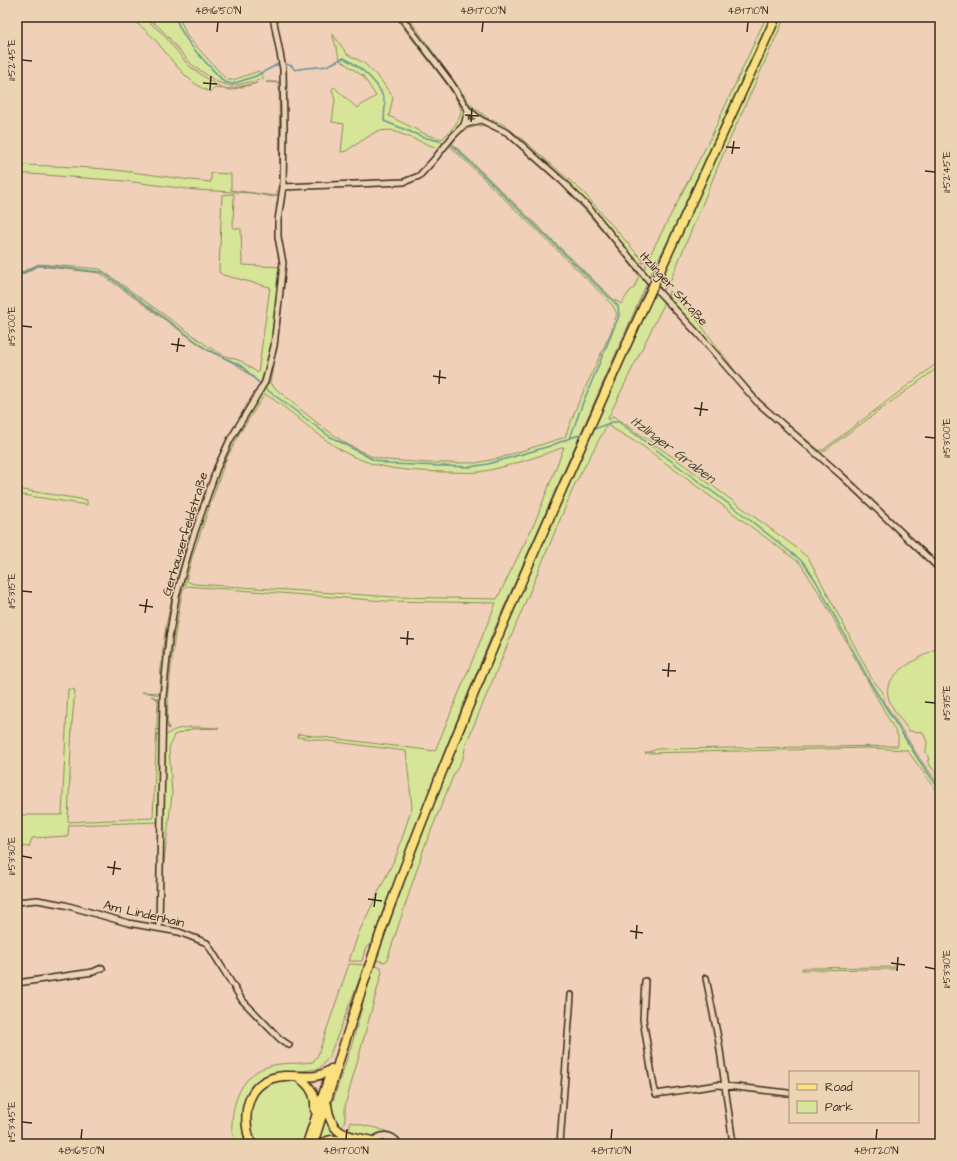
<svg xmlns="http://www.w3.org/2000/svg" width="957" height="1161" font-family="'Architects Daughter',sans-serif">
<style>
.green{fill:#d7e598;stroke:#89885b;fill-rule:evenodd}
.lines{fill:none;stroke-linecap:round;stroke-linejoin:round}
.stream{stroke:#6a9296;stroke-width:1.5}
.street-casing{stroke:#3b2a1e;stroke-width:8}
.secondary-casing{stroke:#3b2a1e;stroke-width:10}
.primary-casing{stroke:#3b2a1e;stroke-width:11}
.street{stroke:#ecd3b4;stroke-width:5}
.secondary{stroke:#ecd3b4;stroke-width:7}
.primary{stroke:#fbe080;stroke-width:8}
.primary-bridge-casing{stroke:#3b2a1e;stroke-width:11;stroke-linecap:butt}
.primary-bridge{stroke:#fbe080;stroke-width:8}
.ticks{fill:none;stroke:#3b2a1e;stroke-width:1.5}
.labels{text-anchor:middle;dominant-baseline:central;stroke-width:3;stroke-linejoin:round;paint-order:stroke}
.street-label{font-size:13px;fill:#3b2a1e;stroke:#ecd3b4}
.water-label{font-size:14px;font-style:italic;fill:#47443c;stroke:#ecd3b4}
.neatline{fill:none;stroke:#3b2a1e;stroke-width:1.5}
.ticks-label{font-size:10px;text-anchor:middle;fill:#3b2a1e}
</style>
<rect width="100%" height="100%" fill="#f0d0b9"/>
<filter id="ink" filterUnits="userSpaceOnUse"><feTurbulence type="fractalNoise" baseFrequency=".025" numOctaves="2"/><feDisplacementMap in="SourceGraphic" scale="8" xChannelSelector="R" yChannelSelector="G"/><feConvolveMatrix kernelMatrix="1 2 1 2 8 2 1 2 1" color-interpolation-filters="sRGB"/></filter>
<g filter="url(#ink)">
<path class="green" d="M129,17h14l19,16 27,33 27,19 12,4 29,-6 -26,7 -16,-2 -5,4c-24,-10 -37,-31 -53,-50 -8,-10 -18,-17 -28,-25z
M147,17h32l8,19 40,44h6l26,-9 5,8 -33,7 -14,-4 -26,-18 -29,-34z
M396,17h3l49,64 17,27c2,15 -16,30 -25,41l-49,-19 -14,1 -31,20 -5,1 3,-28 -12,-2 3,-22 -3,-11 2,-2 23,21 19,-12 -13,-20 -23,-16 -8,-27 15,21 17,9 16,16 13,18 -4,19 38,19 15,4c7,-7 18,-17 19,-28 1,-13 -55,-77 -65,-94z
M403,17h5l63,88 18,14c-18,0 -73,-85 -86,-102z
M766,17h5l-102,222 -20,38 -5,-7 8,-19 59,-114z
M780,17h5l-61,135 -55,132 -6,6 -4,-4 4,-9 -1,-2z
M266,82h14l1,2v95l-1,15 -7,3 -21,-4 -56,-3 -71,-9 -108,-8v-8c38,1 77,2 114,7 27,3 53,8 80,10v-9l20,1v16l45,6 4,-17 -1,-96z
M493,120l11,5 18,14 62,54 60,69 -3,1 -6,-3c-29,-36 -58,-69 -93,-100 -15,-15 -31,-29 -51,-39z
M480,123c40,3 143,125 167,160l-153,347 -52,128 -69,182 -8,9 -3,12h-13l10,-29 38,-78 15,-47 -6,-56 -109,-14 1,-3 137,17 61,-148 -110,-2 -200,-15 -3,3c-9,44 -14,88 -16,133l2,7 -3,-4c0,-47 4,-93 15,-139l5,-2 -4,-3 4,-14c13,-40 24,-83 43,-121 14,-27 35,-50 44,-80l-3,17 7,7 39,32 29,21 25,13 16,4 42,3h48l24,-5 65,-21 12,-31 33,-72 7,-20 -4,-8 -21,-22 -143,-139 -17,21c12,-17 26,-41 48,-43zM484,125c34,3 134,121 155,151l-5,12 -4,3 -9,13 -8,-5 -161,-156 9,-10 8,-5zM265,394c28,17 51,42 81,59 32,17 65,18 100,19 11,0 23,1 33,0 29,-5 58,-15 85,-25l-29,75 -38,77 -102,-2 -201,-13 -8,-3 6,-24 33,-95 14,-28z
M234,194l-1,34 8,1 1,36 38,2 -10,88 -9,29 -25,-20 -29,-14 -107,-77 -61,-7 -22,11v-3l22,-10 61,5 112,80 11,6 18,6 17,12 12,-86 -47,-12 -4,-3 3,-77z
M669,291l29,30 40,54 29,32 52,43h4l117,-89v5l-120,88 -54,-47 -98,-110z
M655,293l8,8v5l-55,112 1,2 4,-4 67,46 118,87 11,10 63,120 10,12 3,12 35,56 20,27v9l-33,-45 -37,-2 -225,5 13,-4 240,-3v-10l-78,-142 -20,-31 -156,-116 -37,-22 -32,59 -109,260 -3,14 -9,16 -30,74 -37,112 -2,2 -10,-2 78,-210 48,-118 149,-332 2,1z
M17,489l70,11v5l-70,-11z
M193,516l4,3 -24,77 -8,45 -4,54 -19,-3 18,1c0,-59 16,-117 34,-173z
M940,646v133l-13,-18 2,-1 -3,-9 1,-9 -4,-10 -14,-1c-7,-11 -18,-22 -21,-35 -6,-23 35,-39 52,-50z
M68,689l7,1 -3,33 -4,99 85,-4 5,-118 -7,-4 10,4 -3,122 -89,3 -1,11 -36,2 -3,9 -12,-1v-31h45z
M197,727l22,1 -27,1 -18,6 -5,13 3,46 -9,76 -2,36 4,-169c6,-9 22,-10 32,-10z
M349,964l16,1 -36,92 -10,12c-13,2 -27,2 -40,4 -36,4 -43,43 -33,71h-10c-1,-4 -4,-10 -4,-15 -1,-25 10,-57 38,-63 14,-4 28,-2 43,-4l5,-7z
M373,966l8,1 1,5 -37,134v13l-3,10 -7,-6 -4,-16 22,-67z
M895,967l1,2 -94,1v-2z
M288,1080c4,1 9,2 12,4 21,14 9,42 3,60h-48c-2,-6 -5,-12 -6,-18 -3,-17 8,-37 24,-44 4,-2 10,-2 15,-2z
M324,1117c8,19 28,21 46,27 -17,0 -38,-13 -53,0z
M351,1122c15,5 43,7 51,20l-1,1c-11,-16 -14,-8 -27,-6 -7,2 -19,-3 -26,-5z"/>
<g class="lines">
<path class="stream" d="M176,17c6,25 32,46 48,65l8,2 24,-8 22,-12
M939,17l1,1
M286,64l6,2 3,4c9,-3 20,-2 31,-4 6,-2 12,-6 18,-8 16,9 39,26 41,47 0,5 -1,10 -1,16l39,16 20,5
M452,145l166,161 1,10 -37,89 -12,33 13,-4
M17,276l21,-11 64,7 106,78 34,16 17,17
M266,389l63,47 43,23 17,5 81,3 18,-3 62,-18 20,-8
M592,430l20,-8h7l122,91 62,49 13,19 54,101 48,77 22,31"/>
<g class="street-casing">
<path id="street" d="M401,17l50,66 17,27 13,10 27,13 54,48 27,27 66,80 44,47 58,67 85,74 98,93
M464,125l4,-15
M283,187l121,-5 15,-6 13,-14 21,-26 11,-11 17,-5
M17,902l20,-2 28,5 63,18 51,9 28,11 35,57 38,39 9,6
M159,928l4,-231 6,-59 7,-41 15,-54 26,-75 13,-28 35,-58 9,-36 9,-83 -5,-26v-17l5,-33 1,-61 -1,-57 -10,-52
M706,978l13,65 14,101
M645,981l-2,38 11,68 2,7 62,-9 70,8
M17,983l76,-11 9,-4
M560,1144l11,-149"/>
</g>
<g class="secondary-casing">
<path id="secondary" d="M373,1144c6,-11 19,-9 25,0"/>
</g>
<g class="primary-casing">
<path id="primary" d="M659,273l117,-256
M298,1077c13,9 18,18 17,33
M327,1105c4,31 19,31 47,36
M251,1144c-10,-30 -5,-65 33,-68 18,-1 32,5 47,-7
M307,1144l22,-67
M313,1144c25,-79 48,-158 76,-235 77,-209 168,-410 259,-612
M322,1144c10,-7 19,-4 30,0"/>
</g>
<use href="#street" class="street"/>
<use href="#secondary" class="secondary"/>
<use href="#primary" class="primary"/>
<g class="primary-bridge-casing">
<path id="primary-bridge" d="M648,297l11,-24"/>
</g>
<use href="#primary-bridge" class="primary-bridge"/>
</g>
</g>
<path class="ticks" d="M217,32l1,-10M482,32l1,-10M747,32l1,-10M22,60l10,1M203,83l14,1M210,90l1,-14M465,115l14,1M471,122l1,-14M726,147l14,1M732,154l2,-13M925,171l10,1M22,326l10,1M171,344l14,2M177,352l2,-14M433,376l13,2M439,384l1,-14M694,408l14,2M700,416l2,-14M925,437l10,1M22,591l10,1M139,605l14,2M145,613l2,-14M400,638l14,1M407,645l1,-14M662,670l14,1M668,677l1,-14M925,702l10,1M22,856l10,2M107,867l14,2M113,875l2,-14M368,899l14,2M374,907l2,-14M630,931l13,2M636,939l1,-14M891,963l14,2M925,967l10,2M897,971l1,-14M22,1122l10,1M81,1139l1,-10M346,1139l1,-10M611,1139l1,-10M876,1139l1,-10"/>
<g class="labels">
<g class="street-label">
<text transform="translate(674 289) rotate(48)">Itzlinger Straße</text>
<text transform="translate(185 534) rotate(-73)">Gerhauserfeldstraße</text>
<text transform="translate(144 914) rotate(13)">Am Lindenhain</text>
</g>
<g class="water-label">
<text transform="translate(673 450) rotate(37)">Itzlinger Graben</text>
</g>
</g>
<rect width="957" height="1161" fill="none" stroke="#ecd3b4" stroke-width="44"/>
<rect x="789" y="1071" width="130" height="52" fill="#ecd3b4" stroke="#a58f78"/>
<rect x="797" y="1084" width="20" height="6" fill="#fbe080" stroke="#a58f78"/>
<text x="825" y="1091" font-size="12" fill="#3b2a1e">Road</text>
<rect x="797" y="1101" width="20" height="12" fill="#d7e598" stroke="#a58f78"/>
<text x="825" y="1111" font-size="12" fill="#3b2a1e">Park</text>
<rect x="22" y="22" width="913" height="1117" class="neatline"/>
<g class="ticks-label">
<text x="218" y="14">48°16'50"N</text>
<text x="483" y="14">48°17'00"N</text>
<text x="748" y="14">48°17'10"N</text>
<text transform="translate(11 60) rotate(-90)" y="4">11°52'45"E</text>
<text transform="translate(946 172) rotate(-90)" y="4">11°52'45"E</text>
<text transform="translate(11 326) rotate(-90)" y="4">11°53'00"E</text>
<text transform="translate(946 438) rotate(-90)" y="4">11°53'00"E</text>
<text transform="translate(11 591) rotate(-90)" y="4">11°53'15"E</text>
<text transform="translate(946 703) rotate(-90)" y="4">11°53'15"E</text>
<text transform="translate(11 856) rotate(-90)" y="4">11°53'30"E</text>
<text transform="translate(946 969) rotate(-90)" y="4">11°53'30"E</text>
<text transform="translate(11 1122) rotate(-90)" y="4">11°53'45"E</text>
<text x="81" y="1154">48°16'50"N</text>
<text x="346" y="1154">48°17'00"N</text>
<text x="611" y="1154">48°17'10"N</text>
<text x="876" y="1154">48°17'20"N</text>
</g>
</svg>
